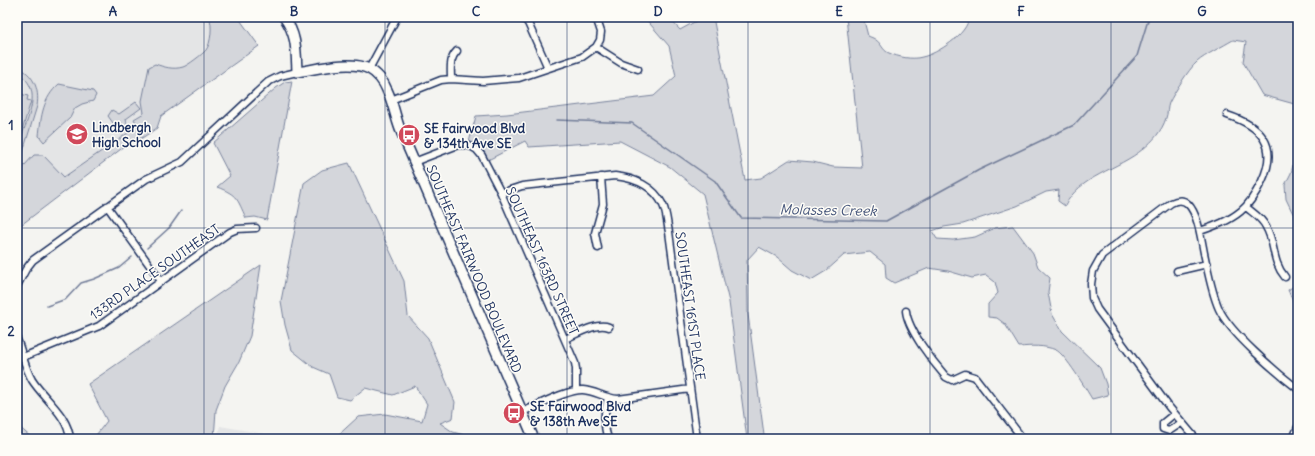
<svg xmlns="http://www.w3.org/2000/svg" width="1315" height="456" font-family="Delius,sans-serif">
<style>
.built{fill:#e4e5e6}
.green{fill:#d4d6db;stroke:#78829c}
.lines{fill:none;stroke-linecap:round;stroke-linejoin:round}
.stream{stroke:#717c98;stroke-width:1.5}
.street-casing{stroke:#1b2f5e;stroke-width:9}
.secondary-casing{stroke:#1b2f5e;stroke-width:12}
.street{stroke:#fdfcf7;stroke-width:6}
.secondary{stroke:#fdfcf7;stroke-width:9}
.grid{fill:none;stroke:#1b2f5e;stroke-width:1;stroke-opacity:0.55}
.labels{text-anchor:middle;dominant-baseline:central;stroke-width:3;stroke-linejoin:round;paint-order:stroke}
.poi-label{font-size:13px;font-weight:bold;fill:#1b2f5e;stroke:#fdfcf7;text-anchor:start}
.street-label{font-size:13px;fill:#1b2f5e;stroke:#fdfcf7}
.water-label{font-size:14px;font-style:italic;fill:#46567b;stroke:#fdfcf7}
.neatline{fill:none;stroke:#1b2f5e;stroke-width:1.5}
.grid-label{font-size:13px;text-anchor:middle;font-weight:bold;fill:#1b2f5e}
</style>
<rect width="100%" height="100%" fill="#f4f4f1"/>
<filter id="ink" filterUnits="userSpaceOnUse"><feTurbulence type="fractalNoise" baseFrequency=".025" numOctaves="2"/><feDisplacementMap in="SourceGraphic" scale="8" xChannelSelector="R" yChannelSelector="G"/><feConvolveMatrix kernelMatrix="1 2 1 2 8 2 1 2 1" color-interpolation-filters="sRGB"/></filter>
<g filter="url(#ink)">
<path class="built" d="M17,17h220l21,29 -241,176z
M220,426l62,11v2h-65z"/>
<path class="green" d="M209,17h29l21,29 -98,70 -4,12 -15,10 -13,5 -112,85v-39l7,-23 10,-11h9l21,22 74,-51 -4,-7 10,-6 -2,-12 7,-34 6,-3c9,3 18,6 28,3 4,-1 20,-13 23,-17 5,-6 7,-26 3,-33z
M644,17h24l12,13 18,-10v-3h15l32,163 16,-2 28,-18 24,2 20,5 29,1 -16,-151h17l5,19c2,1 6,2 8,4 5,3 7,11 13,13 9,4 23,7 33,4 15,-3 46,-23 47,-40h329v88l-36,-10 -19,-33 3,-20 -13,-2c-10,6 -28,15 -36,22 -9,8 -23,31 -28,41 -2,5 -1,10 -3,15 -4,13 -13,23 -23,31 -24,20 -65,28 -78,57l-7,-5 1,-11 -13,2 -29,14 -54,18 -19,3 -12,4 5,8 16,1 22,-3 20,-9 18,-2 20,27 5,14 12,11 -2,14 4,22 10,17 38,37 6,16 2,11 -16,4c-6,-10 -27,-45 -36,-49 -12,-5 -25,-4 -37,-3l-14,-23 -8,-6 -9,-1v-13l10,-11 -3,-11 -9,-7 -14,3 -24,-7 -19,-3 -35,15 -8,-5 -1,-14 -15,-12 -26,3 -18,16 -15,9 -19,-10 -15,-13 -18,-10 -12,13 1,54 16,121 4,4h-21l-18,-137 -26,-108 -33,-27 -50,-26 -91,6 -4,-6 -37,19 -6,-12 -13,-6 7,-26 31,-2 147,-18 22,-20 -7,-30z
M17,67c16,6 23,22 20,39l-20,65c0,-6 -1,-13 0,-19 4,-24 32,-62 0,-79z
M292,81l-25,139 -12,-3 -9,1c-9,-19 -8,-23 -29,-31l13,-11 -17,-33 63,-55 9,-6z
M59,84l34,7 3,4 -3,6 -11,3 -7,4 -5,10 -26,24 -5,-6c2,-20 4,-38 20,-52z
M17,93l11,3 -1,4 4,1 -14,46z
M136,102l5,6 -15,11 2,10 -7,5 -13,-18 4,-6 7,4z
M1298,154v67l-2,-1 -10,-21 -1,-14 6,-12 3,-12z
M349,163l55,118 4,35 20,22 27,64 -2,16 -13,5 13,9 15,4 2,3h-136l24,-22 27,-3 37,7 5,-17 -12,-18 -22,9 -28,-7 -15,12 -13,-3 -8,-23 -16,-7 -21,-17 -7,-25 -4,-24 23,-118 18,-13z
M261,265l-11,71 -11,26 -14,24 -9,24 -2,29h-121l14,-18 -19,-37z
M1294,286l4,8v19l-10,-23z
M17,425l16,14h-16z"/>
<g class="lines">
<path class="stream" d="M557,120l75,3 83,58 26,37 145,3 93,-51 95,-45 63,-69 12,-39
M147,248l22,-20 12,-17
M47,306l19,-7 15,-16 13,-4 25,-11 13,-11"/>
<g class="street-casing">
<path id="street" d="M523,17l5,6 20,45
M596,47l25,16 17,6
M369,69l28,-52
M451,79c0,-11 -2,-20 6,-28
M391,100l50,-20 10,-1 32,2 36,-3 63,-21 14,-10 4,-7 1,-8 -5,-15
M414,162l44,-17h7l7,2 5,3 5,6 19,37 74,170 1,6v21
M501,193l21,-7 93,-10c19,2 39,10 48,29 4,9 4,18 6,27l28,207
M107,206l54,75
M1246,207c7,6 16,11 20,20 10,17 5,33 19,50
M1200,231c15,-5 29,-10 41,-20 9,-7 16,-20 21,-30 17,-36 -1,-55 -35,-66
M598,248l-3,-15 8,-29 -2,-27
M1177,271l30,-7
M17,286l9,-17 7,-9 113,-81 36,-17 86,-80 12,-6 17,-4
M906,311c2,19 27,51 40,66l6,3 13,-6 10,3 48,62
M17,339c5,13 8,29 15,41 12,19 36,35 38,59
M565,339c12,-5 31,-17 44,-12
M23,357l76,-31 131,-94 7,-3 19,-1
M522,412c14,-6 46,-23 61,-22 13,1 21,8 35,9l72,-10
M1174,414l-11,9v6l6,2 12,-8
M608,439c-5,-15 -4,-26 0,-41
M1196,439l-27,-32 -72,-98 -5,-11 -1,-14 2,-13 9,-16 69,-52c6,-3 12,-4 17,1 10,10 13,34 16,49 4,18 7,38 15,56 11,24 57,63 79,80
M1293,439l5,-12"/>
</g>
<g class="secondary-casing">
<path id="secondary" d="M284,17c13,18 12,33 13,55 20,-3 54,-12 72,-3 8,4 15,13 18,21 6,12 8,26 13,39l134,310"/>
</g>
<use href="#street" class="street"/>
<use href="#secondary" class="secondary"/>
</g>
</g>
<path class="grid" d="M204,17v422M385,17v422M567,17v422M748,17v422M930,17v422M1111,17v422M17,228h1281"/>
<defs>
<g id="school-disc" transform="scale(1.15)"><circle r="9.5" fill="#d1495b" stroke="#fdfcf7"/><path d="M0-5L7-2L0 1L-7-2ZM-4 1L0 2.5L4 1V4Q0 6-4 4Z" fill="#fff"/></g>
<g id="bus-disc" transform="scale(1.15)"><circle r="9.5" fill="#d1495b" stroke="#fdfcf7"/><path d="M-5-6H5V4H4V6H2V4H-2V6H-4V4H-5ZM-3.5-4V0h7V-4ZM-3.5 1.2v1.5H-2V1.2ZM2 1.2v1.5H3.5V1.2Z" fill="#fff"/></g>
</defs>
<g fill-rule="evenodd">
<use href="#school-disc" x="77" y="134"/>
<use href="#bus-disc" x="409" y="135"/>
<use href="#bus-disc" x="514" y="413"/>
</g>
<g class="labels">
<g class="poi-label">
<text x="92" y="127">Lindbergh<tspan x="92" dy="15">High School</tspan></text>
<text x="424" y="128">SE Fairwood Blvd<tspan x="424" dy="15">&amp; 134th Ave SE</tspan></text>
<text x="530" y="406">SE Fairwood Blvd<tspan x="530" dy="15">&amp; 138th Ave SE</tspan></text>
</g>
<g class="street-label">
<text transform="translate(542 261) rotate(66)">SOUTHEAST 163RD STREET</text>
<text transform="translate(474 269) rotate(67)">SOUTHEAST FAIRWOOD BOULEVARD</text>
<text transform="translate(155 272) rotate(-35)">133RD PLACE SOUTHEAST</text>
<text transform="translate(690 306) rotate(82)">SOUTHEAST 161ST PLACE</text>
</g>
<g class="water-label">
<text transform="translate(828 210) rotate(1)">Molasses Creek</text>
</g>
</g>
<rect width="1315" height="456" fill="none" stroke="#fdfcf7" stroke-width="44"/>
<rect x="22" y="22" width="1271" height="412" class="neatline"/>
<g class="grid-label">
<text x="113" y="16">A</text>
<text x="294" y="16">B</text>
<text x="476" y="16">C</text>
<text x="658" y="16">D</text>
<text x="839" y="16">E</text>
<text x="1021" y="16">F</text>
<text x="1202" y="16">G</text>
<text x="11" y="130">1</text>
<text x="11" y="336">2</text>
</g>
</svg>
